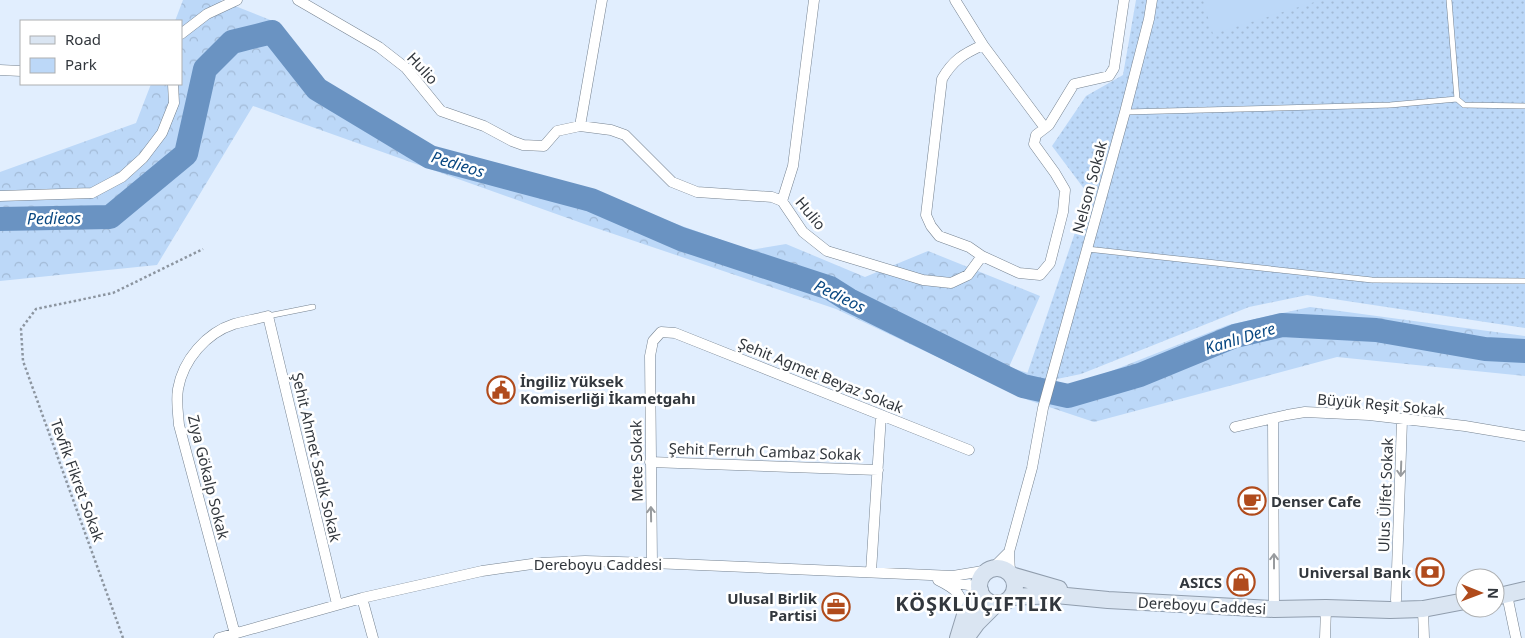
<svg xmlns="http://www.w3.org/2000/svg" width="1525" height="638" font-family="'Noto Sans',sans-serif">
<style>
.green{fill:url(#green-dots)}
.forest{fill:url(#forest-crowns)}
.pitch{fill:#bcd8f8}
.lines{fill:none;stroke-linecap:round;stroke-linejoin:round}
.river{stroke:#6a93c2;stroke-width:24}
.lane-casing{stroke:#768391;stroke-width:6}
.street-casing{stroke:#768391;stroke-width:11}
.primary-casing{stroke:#909dad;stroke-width:18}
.path{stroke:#8c95a0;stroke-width:2.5;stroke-dasharray:2.5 2.5;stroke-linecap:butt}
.lane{stroke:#fff;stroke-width:5}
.street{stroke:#fff;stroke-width:10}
.primary{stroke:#dae5f2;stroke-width:16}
.oneway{stroke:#989b9e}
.labels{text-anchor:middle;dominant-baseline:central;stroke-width:5;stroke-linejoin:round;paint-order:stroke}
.street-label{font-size:15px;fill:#32373d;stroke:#fff}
.poi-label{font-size:15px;font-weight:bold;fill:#32373d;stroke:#fff;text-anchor:end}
.water-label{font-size:16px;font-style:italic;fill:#094882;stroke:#fff}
.district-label{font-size:20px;font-weight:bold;letter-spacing:1px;fill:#32373d;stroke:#fff}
</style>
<defs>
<pattern id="green-dots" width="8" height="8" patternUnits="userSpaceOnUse" patternTransform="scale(1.25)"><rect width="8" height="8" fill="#bcd8f8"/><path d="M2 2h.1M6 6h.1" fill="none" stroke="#a2bad6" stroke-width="1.8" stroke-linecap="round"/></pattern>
<pattern id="forest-crowns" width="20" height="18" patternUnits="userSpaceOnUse" patternTransform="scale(1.25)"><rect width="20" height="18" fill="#bcd8f8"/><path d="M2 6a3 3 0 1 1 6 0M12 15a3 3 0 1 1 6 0" fill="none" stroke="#a2bad6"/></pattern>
</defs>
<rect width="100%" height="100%" fill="#e1eefe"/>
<path class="green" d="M1136,0h389v328l-218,-33 -58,12 -168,67 -58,12 65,-192 -36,-48 34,-50 37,-21z"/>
<path class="forest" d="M183,0h37l53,21 41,55 120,73 183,54 133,47 36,-6 79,33 63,-26 112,45 -31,71 58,18 19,-4 142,-56 82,-18 215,29v40l-188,-19 -243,65 -66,-22 -192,-91 -249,-84 -334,-119 -96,159 -157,16v-109l136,-49 15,-39h30v-63h-6z"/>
<path class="pitch" d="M1203,0h118l-108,34z"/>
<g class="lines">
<path class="river" d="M0,219l110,-2 76,-63 19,-85 27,-27 40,-10 45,57 113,68 161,43 90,39 149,49 19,12 174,86 45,10 72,-21 95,-39 47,-11 94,5 109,19 40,2"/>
<g class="lane-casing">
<path id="lane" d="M1449,0l8,99
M1126,112l264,-7 67,-6 7,6 61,1
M1087,249l285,31 153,1
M268,316l45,-9"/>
</g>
<g class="street-casing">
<path id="street" d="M298,0l81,47 27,21 35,43 43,15 28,15 11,4 21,1 13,-15 23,-5 31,4 14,5 47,47 25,10 75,5 10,4 21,31 24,19 96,29 28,3 17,-8 14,-19
M955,0l28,45 62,83
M181,34l26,-20 30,-14
M983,45c-20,9 -30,15 -41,34l-16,136 5,11 8,10 30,11 13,9 37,17 21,2 10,-12 13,-51 2,-22 -10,-17 -21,-29 2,-9 13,-10 25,-41 35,-8 5,-8 10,-68
M0,70l21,1
M580,126l22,-126
M0,196l92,-3 30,-16 21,-19 19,-25 12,-30 -1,-19
M782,201l11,-35 21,-166
M1273,419l1,190
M1235,427l52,-12 18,-3 64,3 96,11 60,10
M650,462l228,8
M652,563l-2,-207 3,-15 8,-9 14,1 294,117
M993,568l16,-16
M871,572l10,-157
M1010,573l-1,-21 23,-84 11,-60 82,-296 24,-93 3,-19
M938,580c18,9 26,14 24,36
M946,581l34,6
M1507,595l9,43
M362,598l11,40
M1396,600l6,-180
M1423,609l1,29
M235,634l-56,-209c-1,-12 -3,-24 -1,-36 5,-29 28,-56 56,-65 11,-3 23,-5 34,-8l69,288
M219,638l143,-40 120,-27 57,-8 46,-2 67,2 301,13 36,-6
M1325,638l1,-30"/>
</g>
<g class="primary-casing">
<path id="primary" d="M979 586a18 18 0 1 1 36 0a18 18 0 1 1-36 0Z
M1011,575l48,14
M1011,597l45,-2 52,5 166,9 52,-1 64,2 33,-1 42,-8
M1495,597l30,-7
M958,638l7,-23 15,-25
M966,638l11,-15 20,-20"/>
</g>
<path class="path" d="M123,638l-100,-277 -2,-32 15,-20 77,-16 90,-44"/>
<use href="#lane" class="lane"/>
<use href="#street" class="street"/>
<use href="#primary" class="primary"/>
</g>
<defs><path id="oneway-shaft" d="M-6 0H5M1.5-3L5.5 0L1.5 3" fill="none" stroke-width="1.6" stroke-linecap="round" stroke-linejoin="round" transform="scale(1.25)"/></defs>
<g class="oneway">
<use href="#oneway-shaft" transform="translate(1401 469) rotate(92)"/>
<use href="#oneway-shaft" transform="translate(651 514) rotate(-91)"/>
<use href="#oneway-shaft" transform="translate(1274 561) rotate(-90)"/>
</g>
<defs>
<g id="civic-ring" transform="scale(1.4375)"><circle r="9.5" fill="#fff" stroke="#b04b1c" stroke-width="1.5"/><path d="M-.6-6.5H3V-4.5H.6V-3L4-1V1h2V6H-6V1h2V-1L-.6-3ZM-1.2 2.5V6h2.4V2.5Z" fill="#b04b1c"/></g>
<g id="cafe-ring" transform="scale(1.4375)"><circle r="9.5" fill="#fff" stroke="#b04b1c" stroke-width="1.5"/><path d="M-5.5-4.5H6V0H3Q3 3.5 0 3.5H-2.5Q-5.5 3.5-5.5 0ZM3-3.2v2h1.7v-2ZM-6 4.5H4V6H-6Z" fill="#b04b1c"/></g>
<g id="bank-ring" transform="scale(1.4375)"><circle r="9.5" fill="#fff" stroke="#b04b1c" stroke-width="1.5"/><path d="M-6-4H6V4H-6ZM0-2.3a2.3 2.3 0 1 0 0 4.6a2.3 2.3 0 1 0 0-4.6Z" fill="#b04b1c"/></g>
<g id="shop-ring" transform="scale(1.4375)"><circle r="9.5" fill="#fff" stroke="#b04b1c" stroke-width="1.5"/><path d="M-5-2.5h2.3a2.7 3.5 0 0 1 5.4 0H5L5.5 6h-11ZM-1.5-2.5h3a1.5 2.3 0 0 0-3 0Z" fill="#b04b1c"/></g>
<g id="office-ring" transform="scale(1.4375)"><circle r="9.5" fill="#fff" stroke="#b04b1c" stroke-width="1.5"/><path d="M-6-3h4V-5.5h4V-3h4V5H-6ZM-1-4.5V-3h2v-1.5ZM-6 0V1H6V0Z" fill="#b04b1c"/></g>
</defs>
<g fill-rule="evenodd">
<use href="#civic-ring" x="501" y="390"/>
<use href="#cafe-ring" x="1252" y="501"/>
<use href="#bank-ring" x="1430" y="572"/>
<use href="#shop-ring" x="1241" y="582"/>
<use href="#office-ring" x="836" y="607"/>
</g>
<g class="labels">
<g class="street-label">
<text transform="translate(423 68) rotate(47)">Hulio</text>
<text transform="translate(1089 187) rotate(-75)">Nelson Sokak</text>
<text transform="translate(811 213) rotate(50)">Hulio</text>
<text transform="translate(821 375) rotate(22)">Şehit Agmet Beyaz Sokak</text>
<text transform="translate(1381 404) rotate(5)">Büyük Reşit Sokak</text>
<text transform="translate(765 451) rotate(2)">Şehit Ferruh Cambaz Sokak</text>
<text transform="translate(317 457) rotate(77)">Şehit Ahmet Sadık Sokak</text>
<text transform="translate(636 461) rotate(-91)">Mete Sokak</text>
<text transform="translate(209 477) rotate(76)">Zıya Gökalp Sokak</text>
<text transform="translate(78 480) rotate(70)">Tevfik Fikret Sokak</text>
<text transform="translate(1385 495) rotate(-88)">Ulus Ülfet Sokak</text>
<text x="598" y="564">Dereboyu Caddesi</text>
<text transform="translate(1202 605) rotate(3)">Dereboyu Caddesi</text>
</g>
<g class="poi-label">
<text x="520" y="381" text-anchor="start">İngiliz Yüksek<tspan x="520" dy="17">Komiserliği İkametgahı</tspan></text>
<text x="1271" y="501" text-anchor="start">Denser Cafe</text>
<text x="1411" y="572">Universal Bank</text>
<text x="1222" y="582">ASICS</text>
<text x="817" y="598">Ulusal Birlik<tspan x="817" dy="17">Partisi</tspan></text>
</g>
<g class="water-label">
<text transform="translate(458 164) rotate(17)">Pedieos</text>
<text transform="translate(54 218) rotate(-1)">Pedieos</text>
<text transform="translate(840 296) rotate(26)">Pedieos</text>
<text transform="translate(1240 338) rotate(-17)">Kanlı Dere</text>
</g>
<g class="district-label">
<text x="979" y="603">KÖŞKLÜÇIFTLIK</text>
</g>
</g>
<rect x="20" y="20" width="162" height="65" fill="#ffffff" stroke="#adafb1"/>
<rect x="30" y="36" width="25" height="8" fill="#dae5f2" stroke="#adafb1"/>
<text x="65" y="45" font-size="15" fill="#32373d">Road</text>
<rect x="30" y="58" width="25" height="15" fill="#bcd8f8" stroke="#adafb1"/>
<text x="65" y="70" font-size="15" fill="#32373d">Park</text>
<g transform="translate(1480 593) rotate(91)"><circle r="24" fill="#ffffff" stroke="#adafb1"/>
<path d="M0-4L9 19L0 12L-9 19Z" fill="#b04b1c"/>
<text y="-8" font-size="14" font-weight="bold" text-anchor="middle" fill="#32373d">N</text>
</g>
</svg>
